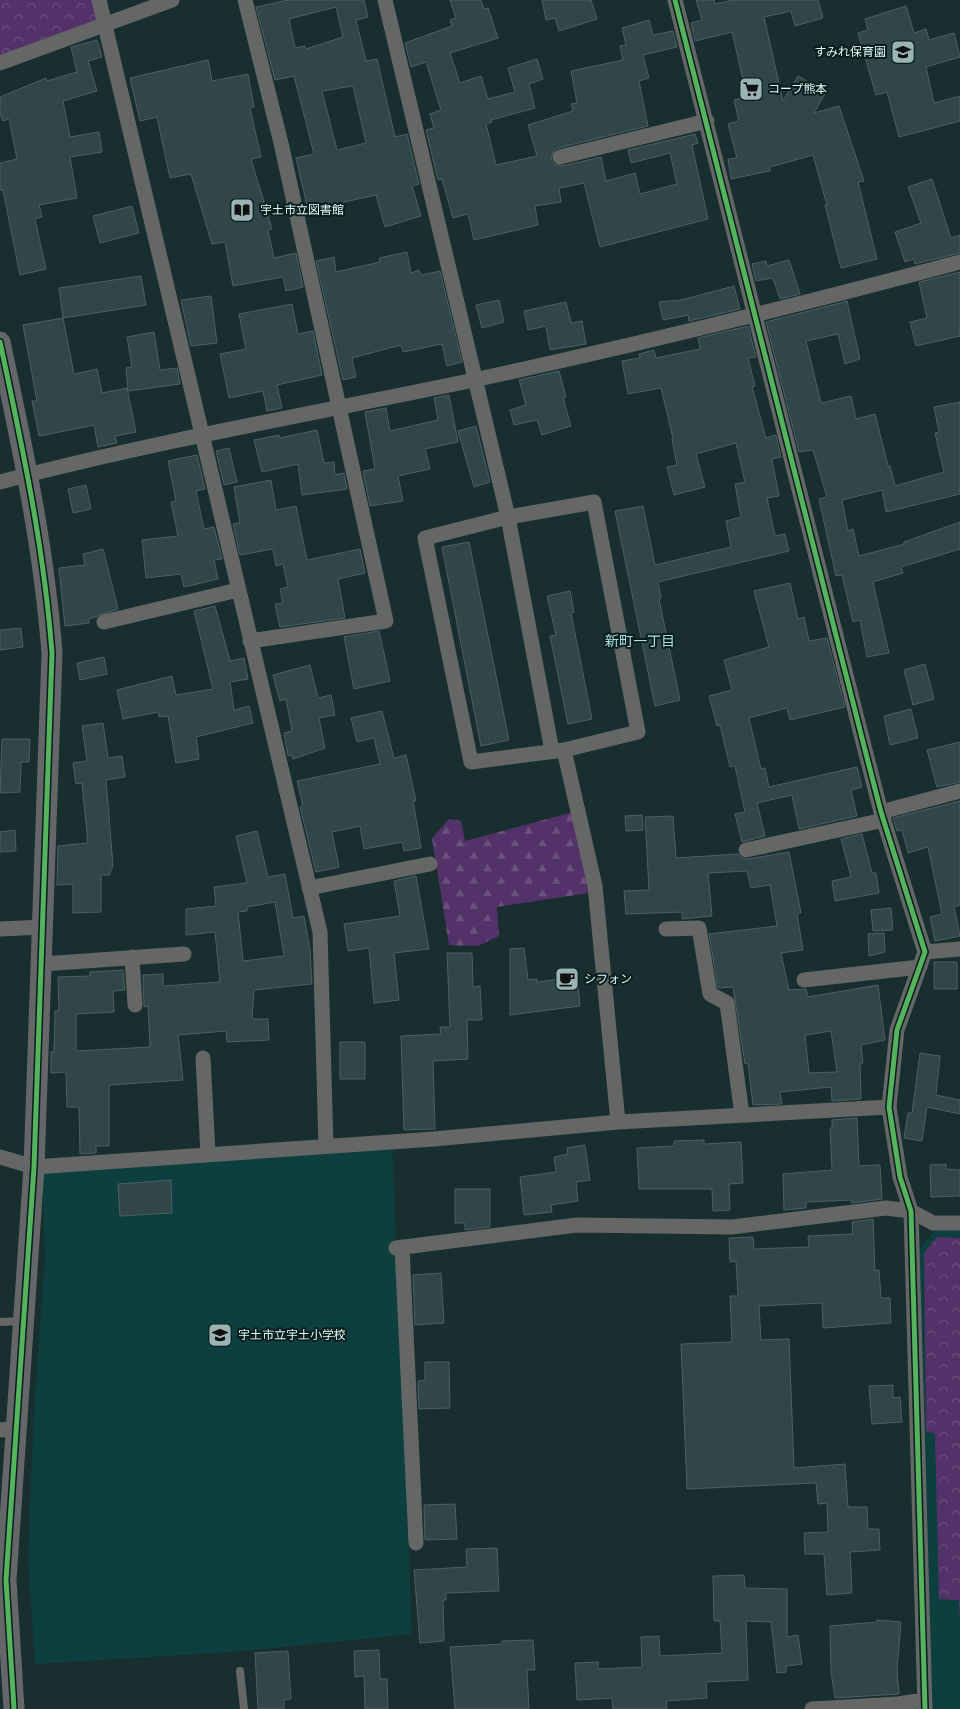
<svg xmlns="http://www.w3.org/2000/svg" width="960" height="1709" font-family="Figtree,'Noto Sans JP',sans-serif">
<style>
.built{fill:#0e3f3f}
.forest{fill:url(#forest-firs)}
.park{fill:url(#park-crowns)}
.building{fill:#314649;stroke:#4d6063;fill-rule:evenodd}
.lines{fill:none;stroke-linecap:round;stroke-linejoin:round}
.lane{stroke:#656666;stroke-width:8}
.street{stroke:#656666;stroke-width:15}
.secondary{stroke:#656667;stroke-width:21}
.cycleway-casing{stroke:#071e1d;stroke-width:8}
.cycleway{stroke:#56b35d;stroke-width:5}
.labels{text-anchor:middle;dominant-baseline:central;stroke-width:4;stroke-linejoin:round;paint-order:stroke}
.poi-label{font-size:12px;fill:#e0fbfa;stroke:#071e1d;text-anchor:start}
.neighbourhood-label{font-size:14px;fill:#a9e0de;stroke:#071e1d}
</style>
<defs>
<pattern id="forest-firs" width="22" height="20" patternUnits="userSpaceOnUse" patternTransform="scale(1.25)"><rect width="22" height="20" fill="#523268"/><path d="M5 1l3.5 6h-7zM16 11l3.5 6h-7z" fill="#6b517e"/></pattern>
<pattern id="park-crowns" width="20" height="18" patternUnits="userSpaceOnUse" patternTransform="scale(1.25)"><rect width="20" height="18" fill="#523268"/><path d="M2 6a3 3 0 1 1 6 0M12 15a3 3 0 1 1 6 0" fill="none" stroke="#6b517e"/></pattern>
</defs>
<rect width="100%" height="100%" fill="#192f2f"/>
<path class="built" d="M392,1142l20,492 -181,18 -196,12 -7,-106 6,-149 11,-148 -2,-63 -9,-31z
M935,1230l25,1v478h-28l-13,-460z"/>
<path class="forest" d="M573,812l16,81 -92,14 2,29 -21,10 -29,-1 -17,-107 17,-19 12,2 4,20z"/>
<path class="park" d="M0,0h99l5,23 -104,40z
M937,1237l23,1v379l-1,-17 -20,-1 -4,-165 -9,-3 -2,-178z"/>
<path class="building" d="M288,0h76l4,17 -12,3 10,41 11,-2 18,78 12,-3 12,50 -7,2 9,30 -36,11 -9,-32 -68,15 -12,-52 18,-4 -20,-78 -19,4 -19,-73zM336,7l7,30 -37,12 -1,-3 -10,2 -6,-29zM353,86l13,57 -29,7 -15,-59z
M450,0h31l3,9 4,-1 10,30 -48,15 10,30 21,-7 7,23 27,-7 -7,-24 29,-9 6,20 -14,5 6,24 -44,12 1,2 -6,2 10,41 41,-9 -9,-31 45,-14 -2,-7 6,-1 -6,-32 52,-11 -3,-14 6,-1 -4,-17 27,-8 4,15 20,-4 4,16 -34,8 6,23 -10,3 9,45 -90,22 -5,3 -2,8 3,5 8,2 39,-9 5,24 29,-8 5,21 37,-10 -7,-31 -39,10 -3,-13 67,-16 3,9 -6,2 16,74 -108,28 -16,-64 -25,5 2,14 -26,4 3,19 -64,15 -6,-26 -15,4 -11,-39 -4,1 -12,-50 8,-2 -4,-14 11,-4 -15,-48 -15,5 -6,-24 47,-17 -2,-6 6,-2z
M542,0h49l6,19 -38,12 -4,-13 -9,2z
M696,0h18l1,4 18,-4h85l5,18 -28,8 -4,-15 -27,6 19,84 15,-25 28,16 -12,21 25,-7 25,75 -6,1 19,77 -36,9 -16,-63h2l-14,-50 -43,12v4l-39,8 -3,-20 9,-1 -9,-34 11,-3 -5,-21 13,-3 -15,-65 -37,9 -4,-18 11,-3z
M906,6l8,27 12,-4 3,11 25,-7 6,24 -34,10 8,36 26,-7v25l-61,16 -12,-45 -11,3 -18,-62 10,-3 -3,-11z
M97,40l5,17 -14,4 9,30 -34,10 7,36 29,-5 3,20 -32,5 7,41 -38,7 3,12 -7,2 11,50 -26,6 -17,-85h-3v-27l17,-4 -8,-40 -6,2 -3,-7v-17l46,-19 1,3 30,-9 -6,-25z
M208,60l4,21 36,-7 6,33 -4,1 11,49 -10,2 21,70 -4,1 6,28 22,-5 7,34 -17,4 -3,-14 -50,9 -8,-44 -13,2 -21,-70 -21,4 -13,-61 -17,4 -10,-43z
M932,179l19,59 9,-3v18l-45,11 -1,-5 -9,3 -10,-30 26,-9 -13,-36z
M132,206l7,27 -39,10 -7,-27z
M407,252l4,21 8,-3 2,5 19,-4 22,91 -15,4 -5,-22 -39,8 -2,-7 -49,13 4,19 -13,3 -27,-119 18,-4 2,15 44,-10 -1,-4z
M789,260l11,34 -20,5 -7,-21 -17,3 -4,-17 14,-3 1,5z
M960,272v64l-44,10 -6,-24 17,-4 -8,-36z
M141,276l5,29 -83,13 -4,-30z
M734,286l6,23 -51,12 -1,-6 -25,5 -4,-18 22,-2z
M211,296l6,47 -26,3 -10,-46z
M499,300l5,22 -22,6 -6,-23z
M847,301l13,58 -15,5 -7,-30 -32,7 15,62 30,-7 5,23 19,-5 13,52h2l5,20 49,-14 -9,-39 4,-1 -5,-25 26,-5v92l-74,18 -4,-22 -40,10 6,31 5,-2 6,27 45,-12v-2l56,-20v27l-59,18 2,6 -30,9 16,71 -22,4 -7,-37 -7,2 -11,-47 -6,1 -17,-77 8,-2 -14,-47 -14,2 -33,-130z
M566,302l5,21 11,-2 4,23 -36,6 -4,-24 -18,4 -4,-19z
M292,304l6,30 15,-3 9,44 -45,10 5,23 -15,3 -4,-20 -34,7 -9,-44 26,-5 -7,-35z
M63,318l11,56 23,-5 5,24 25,-5 9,44 -21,4 2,7 -19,4 -4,-22 -55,11 -7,-35h5l-14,-76z
M748,326l8,31 -8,1 7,28 -3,1 14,51 10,-3 5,22 -9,2 7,37 -12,2 8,38 10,-2 4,17 -131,31 3,16 -2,1 21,101 -25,6 -40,-195 28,-5 12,59 76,-18 -5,-26 15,-4 -6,-33 10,-2 -9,-39 -40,11 9,33 -31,8 -7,-28 10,-2 -5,-26 1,-1 -12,-50 -33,6 -6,-33 18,-3 -1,-4 15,-4 2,8 44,-9 -2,-11z
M154,332l6,38 17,-2 3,16 -52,7 -2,-23 6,-1 -5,-30z
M559,371l7,26 -3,1 8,28 -29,9 -5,-15 -23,5 -4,-15 16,-5 -7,-25z
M449,395l9,47 -33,7 5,20 -32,7 5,25 -33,5 -7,-35 12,-2 -10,-57 21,-4 4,23 48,-11 -4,-22z
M476,426l14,56 -16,5 -16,-56z
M317,430l7,33 10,-1 1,13 9,-2 3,16 -45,6 -4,-31 -36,8 -8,-32 25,-5 1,3z
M229,448l8,34 -13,3 -8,-34z
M197,455l8,34 -9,2 8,38 10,-2 8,32 -8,1 4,19 -34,8 -3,-13 -35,4 -4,-38 36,-4 -7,-34 5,-1 -8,-40z
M271,480l5,30 20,-4 11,54 53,-11 5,24 -27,6 7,39 -65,9 -5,-23 8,-1 -3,-14 8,-2 -5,-23 -7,2 -3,-17 -33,6 -7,-31 7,-1 -6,-36z
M86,485l5,24 -18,4 -5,-24z
M469,542l40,198 -28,6 -39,-199z
M103,549l15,60 -29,10v4l-24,3 -6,-58 26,-3 -2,-11z
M790,583l8,36 6,-2 5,24 18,-3 18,69 -55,13 -3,-12 -38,10 12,51 4,-1 4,19 88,-20 5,20 -11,3 6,26 -58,13 -7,-34 -35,8 8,33 -23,6 -7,-28 10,-2 -10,-46 -5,1 -10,-42 -3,1 -8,-30 23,-6 -8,-30 45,-13 -15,-56z
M570,591l4,21 -3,1 21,106 -24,5 -18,-88 6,-1 -9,-39z
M215,606l15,55 14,-3 4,21 -18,3 4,28 15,-4 4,17 -57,14 3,22 -23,4 -8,-47 -9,1 -1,-5 -35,7 -6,-29 55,-14 4,19 37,-6 -19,-78z
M21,628l2,19 -23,3v-20z
M379,631l11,50 -36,8 -10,-52z
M104,657l3,17 -27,6 -3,-17z
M925,664l9,35 -21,6 -9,-35z
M310,665l8,33 13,-3 4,20 -16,3 6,30 -32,11 -1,-4 -4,1 -4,-23 8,-2 -6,-32 -6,2 -7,-26z
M911,709l7,29 -28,7 -6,-29z
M382,711l12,47 12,-3 10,46h-3l8,47 -17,3 -2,-9 -38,7 -4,-23 -28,6 7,35 -23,5 -16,-65 3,-1 -6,-25 83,-17 -6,-26 -17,4 -6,-24z
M103,723l5,35 14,-2 3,21 -19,3 7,86 -4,9h-8v37l-28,1v-29l-16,1 1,-39 30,-3 -6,-60 -6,1 -3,-21 14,-2 -5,-35z
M2,739h28l-1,23h-8l-1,30 -20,1z
M960,742v40l-23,5 -10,-37z
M960,801v104l-6,2 6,29 -25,5 -5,-24 12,-3 -14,-67 -20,6 -6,-23 -5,1 -4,-13z
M642,815l1,15 -17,1 -1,-15z
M673,816l3,42 62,-4 5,5h5l41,-7 12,61 -4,1 6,36 -22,3 8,37 17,-1 2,8 70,-12 7,55 -24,5 2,18h-3l1,36 -29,2 -1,-14 -51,5 2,12 -29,1 -5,-42 -3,1 -12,-77 -15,1 -9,-54 68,-8 -7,-41 -19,3 -4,-17 -39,2 4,43 -30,3v-7l-56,2 -2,-23 25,-1 -4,-73zM831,1031l6,41 -28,1 -4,-38z
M15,830l1,21 -16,1v-20z
M257,831l11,46 17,-3 8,44 11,-2 6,34 2,34 -58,6 -2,29h16l1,21 -42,2 -1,-11 -48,4 5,45 -74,5v61h-13v7l-16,1 -1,-47h-12l-1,-35 -15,1v-21h3l1,-41h4l-1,-34 32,-1v-4l33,-2 2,20 -12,1 1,21 -38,2v37l74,-4 -2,-41 -4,1 -1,-32 20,-1v12l57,-4 -5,-50 -29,3v-26l30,-3 -2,-19 33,-4 -11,-47zM275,902l9,54 -41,5 -5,-49 9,-1v-4z
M862,834l10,39h4l3,20 -44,8 -3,-20 19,-4 -10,-38z
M416,876l13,73 -35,4 5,47 -25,3 -5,-55 -21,3 -4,-27 56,-8 -6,-35z
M891,908l2,22 -20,1 -2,-21z
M884,933l1,19 -16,4 -1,-22z
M524,948l4,32 9,-1v3l40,-5 3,29 -70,9v-66z
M447,953h25l1,34 7,-1 2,34h-15l1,39 -35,2 2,68 -31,1 -3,-94 40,-2 -1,-7h10z
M934,962h23v27h-23z
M340,1042h25v37h-25z
M920,1053l20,3 -4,39 24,5v14l-33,-7 -5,34 -18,-3 4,-25h4z
M857,1118l2,48 21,-1 2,34 -30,4 -1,-3 -45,2v6l-22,2 -1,-36 49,-4 -2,-42h2v-8z
M704,1140v4l37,-2 2,41 -14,1 1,26 -17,1 -1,-22h-73l-2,-41 37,-2v-5z
M585,1145l5,35 -14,2 2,19 -27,4 1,7 -28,3 -4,-38 36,-5 -2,-15 14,-3 -1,-6z
M946,1164v5l14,1v26l-29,1 -1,-32z
M171,1180l1,33 -52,3 -2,-32z
M455,1189h35v38l-25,3v-7h-10z
M873,1219l2,52 4,-1 2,28h9l1,25 -68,5 -1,-25 -63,3 2,34 28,-1 5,129 51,-4 3,43h19l1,22h11l1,21 -30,2 2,41 -25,2 -3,-41h-19l-1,-21 24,-1 -1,-29 -9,1 -2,-21 -129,6 -6,-145 51,-2 -2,-46h8l-2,-35 -6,1 -1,-24 24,-1 1,12 55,-2 -1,-11 45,-2 -1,-12z
M441,1273l3,50 -29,2 -2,-50z
M425,1362h24l1,46 -31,1 -1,-28 7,-1z
M893,1385v13l7,-1 2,25 -30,2 -3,-38z
M455,1504l2,35 -32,1 -1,-35z
M497,1548l2,43 -53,2v7h-3l1,41 -24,2 -6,-73 53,-3 -1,-18z
M744,1575l1,13 42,1v48l11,-2 4,29 -16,2v6l-9,1 -6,-51 -25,-1 2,59 -42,2 1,16 -41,3 1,8h-54l-1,-11 -35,2 -2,-37 23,-1v7l44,-2 -1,-30 18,-1 1,20 62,-3 -2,-32h-6l-1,-45z
M877,1620l24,2 -4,48 2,24 -64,4 -4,-26 -1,-46 47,-4z
M533,1640l2,30h-8l2,39h-74l-5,-62 52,-3v-3z
M379,1650l1,29h7l1,30h-23l-1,-33 -9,1 -1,-26z
M288,1651l3,48 -7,1v9h-26l-3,-56z"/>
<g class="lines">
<path class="lane" d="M0,1322l23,-1
M240,1671l4,38"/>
<path class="street" d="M99,0l221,932 6,214
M245,0l36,143 105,478 -136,20
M385,0l123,517 44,234
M675,0l189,746 17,66 44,140 -28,78 -8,77 11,70 11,34 14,498
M0,63l172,-63
M560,157l147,-36
M0,482c156,-41 316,-69 474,-102 163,-35 325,-75 486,-118
M594,502l44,230 -74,18 -93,12 -46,-224 83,-21z
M104,622l134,-32
M564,750l31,136 23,236
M881,812l79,-21
M746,850l138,-30
M309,888l121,-24
M0,929l43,-2
M666,929l33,-1 11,66 17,9 15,112
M925,952l35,-3
M132,957l3,48
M42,964l142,-10
M804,980l116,-13
M203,1058l5,96
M0,1157l34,10 400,-28 184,-17 271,-15
M402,1247l14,296
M396,1248l181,-23 155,2 154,-19 25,3 22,12h27
M0,1430l17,-2
M812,1709l86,-5 26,-4"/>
<path class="secondary" d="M0,342c22,103 44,205 52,311l-18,514 -28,413 8,129"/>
<g class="cycleway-casing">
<path id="cycleway" d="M675,0l189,746 17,66 44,140 -28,78 -8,77 11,70 11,34 14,498
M0,342c22,103 44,205 52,311l-18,514 -28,413 8,129"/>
</g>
<use href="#cycleway" class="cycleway"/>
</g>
<defs>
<g id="school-square" transform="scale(1.25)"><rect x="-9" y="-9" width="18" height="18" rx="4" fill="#9ab4b3" stroke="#071e1d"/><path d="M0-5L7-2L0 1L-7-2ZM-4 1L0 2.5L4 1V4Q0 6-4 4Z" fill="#111"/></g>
<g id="supermarket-square" transform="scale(1.25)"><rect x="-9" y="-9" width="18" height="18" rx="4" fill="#9ab4b3" stroke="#071e1d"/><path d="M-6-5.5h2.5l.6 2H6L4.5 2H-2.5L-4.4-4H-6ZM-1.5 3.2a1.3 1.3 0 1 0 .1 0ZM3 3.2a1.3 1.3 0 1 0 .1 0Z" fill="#111"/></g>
<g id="library-square" transform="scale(1.25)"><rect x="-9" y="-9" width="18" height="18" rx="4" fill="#9ab4b3" stroke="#071e1d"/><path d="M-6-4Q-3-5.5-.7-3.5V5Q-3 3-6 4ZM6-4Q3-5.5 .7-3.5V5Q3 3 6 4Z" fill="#111"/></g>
<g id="cafe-square" transform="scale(1.25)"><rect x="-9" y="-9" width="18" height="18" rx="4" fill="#9ab4b3" stroke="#071e1d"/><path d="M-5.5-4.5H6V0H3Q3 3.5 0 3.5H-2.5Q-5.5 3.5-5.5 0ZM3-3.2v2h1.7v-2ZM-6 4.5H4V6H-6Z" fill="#111"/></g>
</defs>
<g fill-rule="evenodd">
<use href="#school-square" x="903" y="52"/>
<use href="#supermarket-square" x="751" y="89"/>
<use href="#library-square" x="242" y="210"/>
<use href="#cafe-square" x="567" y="979"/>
<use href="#school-square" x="220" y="1335"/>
</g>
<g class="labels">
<g class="poi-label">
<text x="886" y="52" text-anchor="end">すみれ保育園</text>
<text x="768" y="89">コープ熊本</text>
<text x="260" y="210">宇土市立図書館</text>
<text x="584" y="979">シフォン</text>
<text x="238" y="1335">宇土市立宇土小学校</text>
</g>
<g class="neighbourhood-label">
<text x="640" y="641">新町一丁目</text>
</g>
</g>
</svg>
